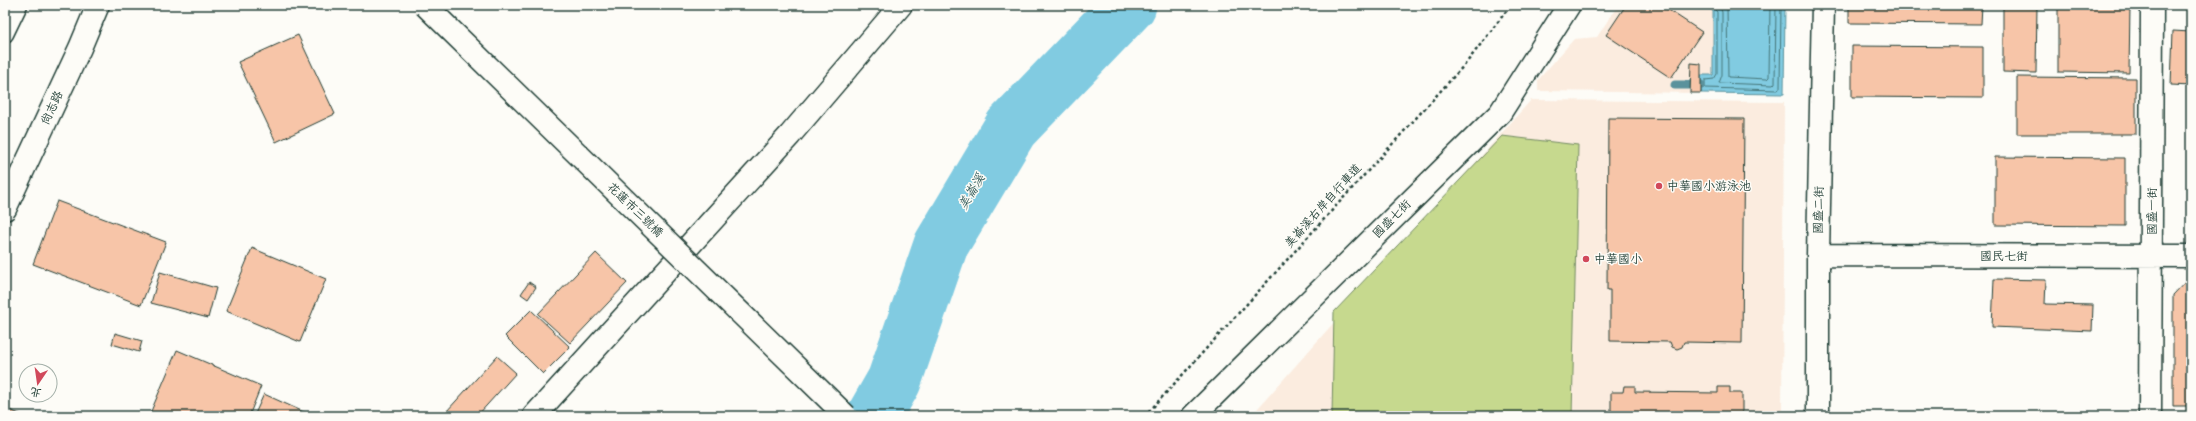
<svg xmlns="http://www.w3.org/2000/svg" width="2196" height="421" font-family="Kalam,'LXGW WenKai TC',sans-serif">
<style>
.built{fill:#fbecdf}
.green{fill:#c6d98e;stroke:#728b61}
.water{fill:#81cbe1;stroke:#5a929c}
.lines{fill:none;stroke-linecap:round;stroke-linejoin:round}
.shore{stroke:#467679;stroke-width:1}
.stream{stroke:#5a929c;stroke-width:9}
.river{stroke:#81cbe1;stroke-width:55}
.building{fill:#f7c5a8;stroke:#1f3d34}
.lane-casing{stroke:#1f3d34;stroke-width:19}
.street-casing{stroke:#1f3d34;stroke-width:25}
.secondary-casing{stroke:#1f3d34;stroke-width:25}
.path{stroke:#1f3d34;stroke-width:2.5;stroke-dasharray:3 3;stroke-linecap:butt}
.lane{stroke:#fdfcf7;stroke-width:16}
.street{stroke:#fdfcf7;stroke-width:22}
.secondary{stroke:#fdfcf7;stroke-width:22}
.street-bridge-casing{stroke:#1f3d34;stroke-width:25;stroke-linecap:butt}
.street-bridge{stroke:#fdfcf7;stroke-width:22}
.poi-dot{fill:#d1495b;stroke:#fdfcf7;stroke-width:1.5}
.labels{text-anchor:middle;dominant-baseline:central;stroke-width:3;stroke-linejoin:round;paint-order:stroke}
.street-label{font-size:12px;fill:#1f3d34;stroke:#fdfcf7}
.poi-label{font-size:12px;fill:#1f3d34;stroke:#fdfcf7;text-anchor:start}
.water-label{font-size:13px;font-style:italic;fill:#38605f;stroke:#fdfcf7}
</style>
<rect width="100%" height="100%" fill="#fdfcf7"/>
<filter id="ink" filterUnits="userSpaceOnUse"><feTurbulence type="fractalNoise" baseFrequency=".025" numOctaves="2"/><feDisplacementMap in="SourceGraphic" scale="8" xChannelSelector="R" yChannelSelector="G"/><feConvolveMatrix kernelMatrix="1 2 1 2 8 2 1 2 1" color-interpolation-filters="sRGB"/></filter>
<g filter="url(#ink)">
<path class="built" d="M1618,5h167l-1,89 -246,-3v-11l36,-41 23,-2z
M1531,100l253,2 -2,314h-531z"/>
<path class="green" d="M1502,136l76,9 -6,271h-240l2,-104z"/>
<path class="water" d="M1704,5h81l-1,89 -83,-1v-18h12v-64z"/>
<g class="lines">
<path class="shore" d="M1711,5l6,7v62l-3,5 -9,1v8l73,2 2,-2 1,-83
M1719,5l3,7v63l-3,8 54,2 2,-2 1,-78
M1727,5l1,72 39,2 2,-2 1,-72"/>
<path class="stream" d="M1675,85h26"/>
<path class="river" d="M874,416l20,-35 47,-136 70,-117 118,-123"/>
</g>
<path class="building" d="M1626,5h35l41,27 -31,46 -65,-43z
M1849,5h133l-1,19 -132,-1z
M2003,5h34l-1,68 -33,-1z
M2058,5h72l-1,68 -71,-1z
M2173,31l18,1v54l-20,-1z
M298,35l37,79 -59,28 -38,-80z
M1852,46l131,1v51l-131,-1z
M1691,63l10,1v29h-11z
M2017,77l119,1v56h-119z
M1608,118l136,1 -2,224 -58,-1 -2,5 -5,2 -5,-2 -2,-5 -60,-1v-51h-3z
M1995,157l130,1v68l-130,-1z
M57,201l109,41 -25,63 -108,-41z
M252,248l74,31 -26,63 -74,-31z
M596,253l31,30 -57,60 -32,-29z
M160,272l56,16 -8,30 -57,-15z
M2190,277l1,129h-18v-111z
M1994,279l52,1 -1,24 48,1 -1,26 -100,-4z
M529,282l7,5 -8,12 -7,-5z
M531,310l39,37 -27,27 -38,-38z
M115,333l27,8 -3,11 -27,-8z
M177,350l84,36 -12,30h-100z
M497,356l19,17 -39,43h-26l-5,-4z
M1624,386h11v6l83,1v-6h12v6h12v22l8,1h-144v-3l5,1v-22h12z
M264,394l42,19 -2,3h-50z
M7,409l18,7h-20z"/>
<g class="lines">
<g class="lane-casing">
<path id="lane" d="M5,34l14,-29"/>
</g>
<g class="street-casing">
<path id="street" d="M1818,255l373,1
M534,416l256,-281 111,-130
M1193,416l307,-303 69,-108
M1818,416v-161l5,-250
M2150,416l2,-411"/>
</g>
<g class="secondary-casing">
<path id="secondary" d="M5,209l75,-161 18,-43"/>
</g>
<path class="path" d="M1145,416l322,-354 44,-57"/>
<use href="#lane" class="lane"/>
<use href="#street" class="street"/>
<use href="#secondary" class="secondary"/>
<g class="street-bridge-casing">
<path id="street-bridge" d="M425,5l421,411"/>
</g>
<use href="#street-bridge" class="street-bridge"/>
</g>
</g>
<g class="poi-dot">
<circle cx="1659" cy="186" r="4"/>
<circle cx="1586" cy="259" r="4"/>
</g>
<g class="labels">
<g class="street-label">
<text transform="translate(52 108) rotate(-65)">尚志路</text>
<text transform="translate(1323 206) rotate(-48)">美崙溪右岸自行車道</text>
<text transform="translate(635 210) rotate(44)">花蓮市三號橋</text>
<text transform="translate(1819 210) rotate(-89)">國盛二街</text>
<text transform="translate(2152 211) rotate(-90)">國盛一街</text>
<text transform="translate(1392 219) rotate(-45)">國盛七街</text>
<text x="2004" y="256">國民七街</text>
</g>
<g class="poi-label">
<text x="1667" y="186">中華國小游泳池</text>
<text x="1594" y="259">中華國小</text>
</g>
<g class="water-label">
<text transform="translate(972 192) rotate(-59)">美崙溪</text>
</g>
</g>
<rect width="2196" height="421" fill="none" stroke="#fdfcf7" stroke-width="20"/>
<rect x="10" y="10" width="2176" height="401" fill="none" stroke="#1f3d34" stroke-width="1.5" filter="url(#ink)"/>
<g transform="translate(38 383) rotate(193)"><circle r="19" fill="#fdfcf7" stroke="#a4b0a9"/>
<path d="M0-3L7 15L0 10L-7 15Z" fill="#d1495b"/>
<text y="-6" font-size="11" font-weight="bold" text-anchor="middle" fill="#1f3d34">北</text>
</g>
</svg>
